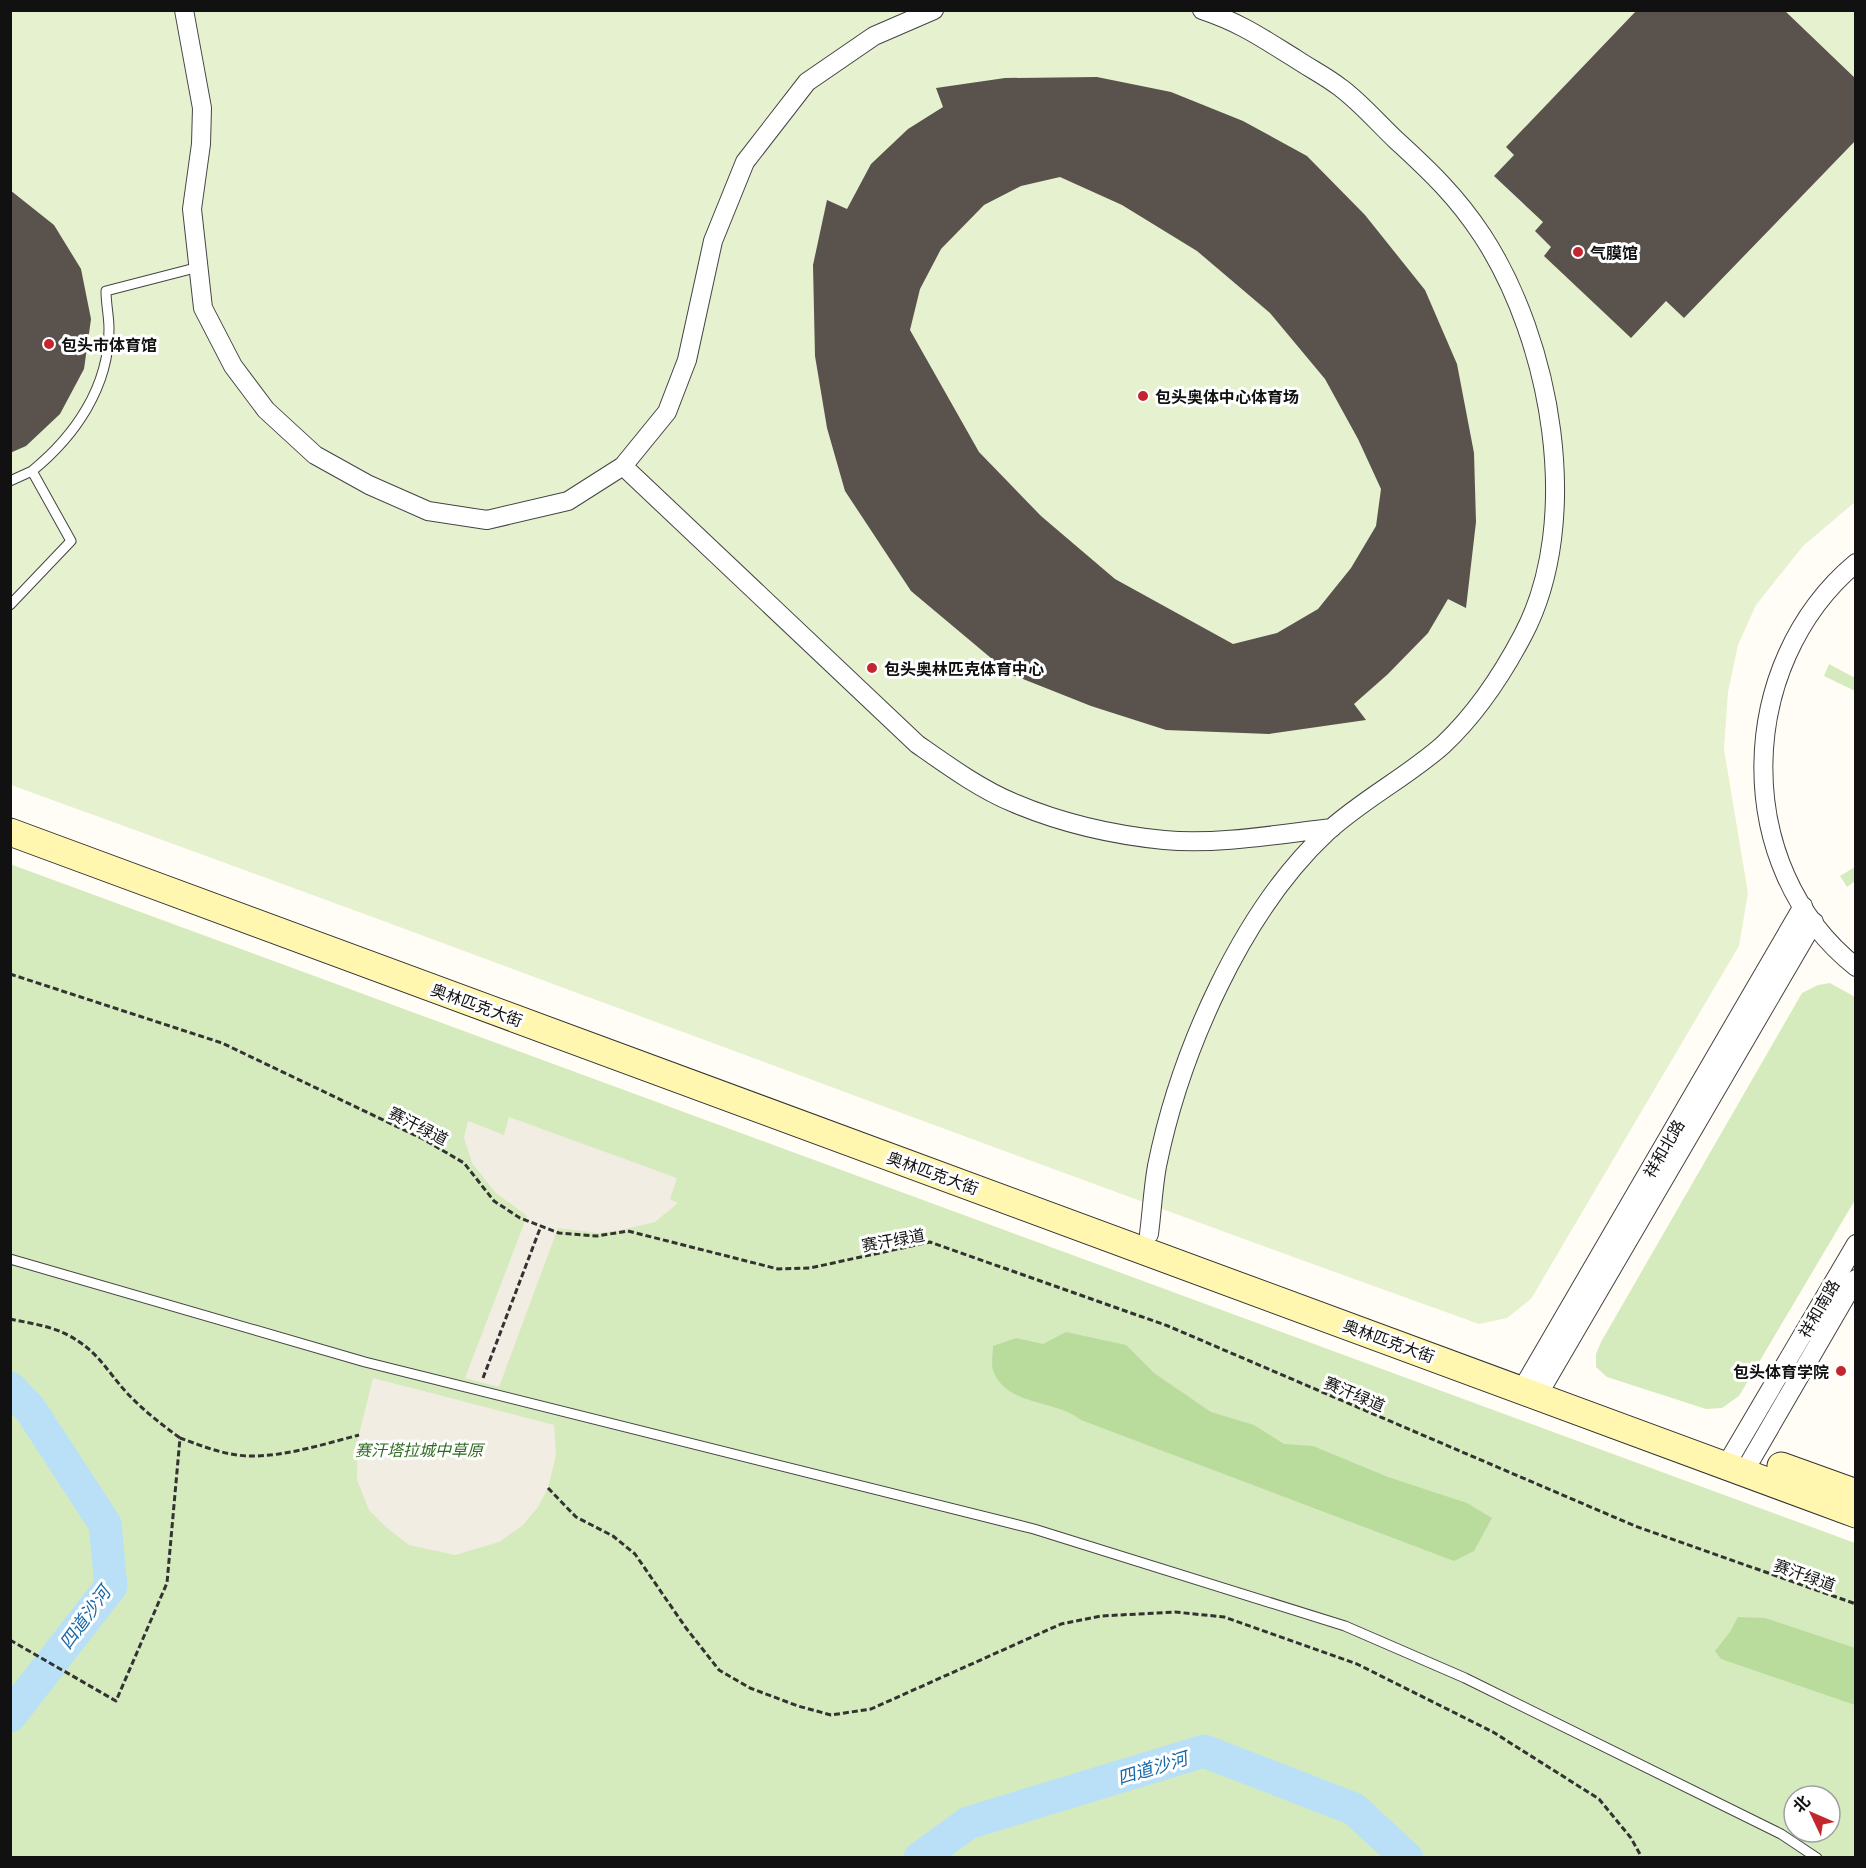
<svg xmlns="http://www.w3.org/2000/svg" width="1866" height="1868" font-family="Literata,'Noto Sans SC',serif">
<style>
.green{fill:#d5ebbd;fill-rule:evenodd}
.forest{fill:#b9dc9c}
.pitch{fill:#e6f2cf}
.plaza{fill:#f1ede2}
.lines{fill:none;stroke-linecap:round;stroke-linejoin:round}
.river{stroke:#b9e0f7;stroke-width:33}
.building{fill:#5a524d;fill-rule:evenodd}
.service-casing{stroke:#444;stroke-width:11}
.minor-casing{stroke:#444;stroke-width:20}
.secondary-casing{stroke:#333;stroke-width:29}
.path{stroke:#333;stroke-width:3;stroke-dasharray:6 3;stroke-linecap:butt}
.service{stroke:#fff;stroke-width:9}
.minor{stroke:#fff;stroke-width:18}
.secondary{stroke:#fff6b0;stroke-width:27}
.poi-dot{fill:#c4262e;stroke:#fff;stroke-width:2}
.labels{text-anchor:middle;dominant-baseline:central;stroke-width:6;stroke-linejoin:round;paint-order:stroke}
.poi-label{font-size:16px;font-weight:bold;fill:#111;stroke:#fff;text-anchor:start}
.street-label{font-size:16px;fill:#111;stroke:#fff}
.park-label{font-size:16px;font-style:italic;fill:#2f6b1f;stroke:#fff}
.water-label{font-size:18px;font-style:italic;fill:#1768a6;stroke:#fff}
</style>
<rect width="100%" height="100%" fill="#fffdf5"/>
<path class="green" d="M1829,664l26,14v13l-31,-15z
M10,864l1845,679v314h-1844zM1794,1796h36v36h-36z
M1855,867v14l-8,6 -7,-11z
M1830,983l25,14v203l-116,196 -17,12 -16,1 -99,-32 -11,-10v-13l5,-12 201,-349 16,-8z"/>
<path class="forest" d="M1066,1332l60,13 28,28 57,39 43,13 30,19 29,2 75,31 79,26 25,15 -18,33 -20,10 -373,-141c-26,-21 -75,-13 -88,-50 -2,-6 0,-17 0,-24l23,-8 27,6z
M1738,1617l27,1 90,30v57l-134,-46 -6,-8 15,-19z"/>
<path class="pitch" d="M10,11h1845v491l-52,44 -47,59 -18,40 -10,47 -4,57 24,144 -9,53 -208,353 -24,19 -28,6c-491,-176 -978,-362 -1468,-539z"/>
<path class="plaza" d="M509,1117l168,61 -7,21 8,4 -23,19 -34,8 -23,3 -40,-5 -59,159 -34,-9 62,-162 -32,-24 -23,-29 -8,-25 4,-17 36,14z
M373,1378l181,47 2,30 -8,33 -10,19 -15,18 -24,17 -44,13 -46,-10 -22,-17 -18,-18 -12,-30 1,-42z"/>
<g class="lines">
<path class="river" d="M10,1388l20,21 75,115 6,62 -101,130
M920,1858l48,-35 236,-72 150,58 53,49"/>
</g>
<path class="building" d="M1637,10h147l72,69v61l-172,178 -18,-17 -35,37 -87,-82 7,-9 -16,-16 8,-9 -49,-46 20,-21 -8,-8z
M1097,77l74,15 72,29 64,35 58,59 60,75 32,74 17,89 2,69 -10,86 -18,-9 -20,34 -40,41 -34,30 12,16 -97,14 -103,-4 -75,-24 -81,-32 -99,-83 -66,-100 -18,-63 -12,-72 -2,-91 14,-65 20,9 24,-45 37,-35 35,-22 -7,-19 69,-10zM1060,177l62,28 75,46 73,62 55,66 33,60 23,50 -5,37 -25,42 -33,41 -41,24 -44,11 -118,-65 -74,-63 -62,-64 -69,-122 10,-41 21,-40 43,-44 37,-19z
M10,190l44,35 27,44 10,50 -7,50 -24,45 -34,32 -16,7z"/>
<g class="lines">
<g class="service-casing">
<path id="service" d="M32,471c43,-35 77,-84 77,-142 0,-13 -3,-25 -3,-38l93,-24
M10,481l22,-10 39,70 -61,64
M10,1259l355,103 669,167 311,97 120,52 316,156 36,24"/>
</g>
<g class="minor-casing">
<path id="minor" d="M184,10l18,98 -1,36 -9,65 11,99 30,58 33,44 49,45 54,30 59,26 59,9 81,-19 55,-35 44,-54 20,-52 26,-119 32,-79 62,-80 67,-46 60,-26
M623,466l294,278c30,21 63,45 97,59 47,20 100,32 150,37 54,5 115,-6 168,-12
M1856,563c-121,101 -126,304 0,404
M1149,1234c3,-23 4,-46 8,-68 23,-114 85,-255 170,-334 36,-33 80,-55 116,-87 33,-31 59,-70 80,-110 61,-115 28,-295 -41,-400 -25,-38 -52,-64 -86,-95 -18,-17 -35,-37 -55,-52 -14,-11 -30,-19 -45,-29 -34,-21 -55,-36 -94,-49
M1522,1389l281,-483
M1538,1395l276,-473
M1726,1465l130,-221
M1744,1472l112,-193"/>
</g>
<g class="secondary-casing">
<path id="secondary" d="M10,832l1846,682
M1781,1466l75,27"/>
</g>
<path class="path" d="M10,974l212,69 201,96 41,24 30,38 26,17 39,15 38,3 31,-5 150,38 32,-1 120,-26 238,84 467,200 221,78
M10,1319c19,4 41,7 58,16 30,16 38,35 59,58 16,17 34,31 53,45
M483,1378l58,-152
M548,1488l28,29 37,19 22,18 51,74 33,42 31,18 48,18 33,9 40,-6 190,-85 40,-8 74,-4 49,5 133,47 136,68 106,67 32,39 11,20
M10,1640l106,61 51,-118 13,-145c22,8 44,17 68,18 36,1 76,-12 111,-21"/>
<use href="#service" class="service"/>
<use href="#minor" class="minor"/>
<use href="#secondary" class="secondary"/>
</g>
<g class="poi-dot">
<circle cx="1578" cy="252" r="6"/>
<circle cx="49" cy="344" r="6"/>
<circle cx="1143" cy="396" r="6"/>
<circle cx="872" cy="668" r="6"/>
<circle cx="1841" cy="1371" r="6"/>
</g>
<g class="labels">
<g class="poi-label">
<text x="1590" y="252">气膜馆</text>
<text x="61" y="344">包头市体育馆</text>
<text x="1155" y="396">包头奥体中心体育场</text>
<text x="884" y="668">包头奥林匹克体育中心</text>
<text x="1829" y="1371" text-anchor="end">包头体育学院</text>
</g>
<g class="street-label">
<text transform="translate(477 1004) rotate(20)">奥林匹克大街</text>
<text transform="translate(419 1125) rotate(27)">赛汗绿道</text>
<text transform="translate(1663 1148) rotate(-60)">祥和北路</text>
<text transform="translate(933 1172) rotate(20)">奥林匹克大街</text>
<text transform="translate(893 1239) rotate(-10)">赛汗绿道</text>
<text transform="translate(1818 1308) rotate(-60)">祥和南路</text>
<text transform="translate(1389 1340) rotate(20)">奥林匹克大街</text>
<text transform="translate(1355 1393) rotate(23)">赛汗绿道</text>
<text transform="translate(1805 1574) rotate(20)">赛汗绿道</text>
</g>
<g class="park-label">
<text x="419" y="1449">赛汗塔拉城中草原</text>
</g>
<g class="water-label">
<text transform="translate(84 1617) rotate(-54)">四道沙河</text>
<text transform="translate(1152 1767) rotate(-17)">四道沙河</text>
</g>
</g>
<rect width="1866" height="1868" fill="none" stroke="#111111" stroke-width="24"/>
<g transform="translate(1812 1814) rotate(314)"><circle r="28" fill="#ffffff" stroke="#a0a0a0" stroke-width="1.5"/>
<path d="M0-4.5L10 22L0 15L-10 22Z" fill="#c4262e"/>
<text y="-9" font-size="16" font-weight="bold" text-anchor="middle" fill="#111111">北</text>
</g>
</svg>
